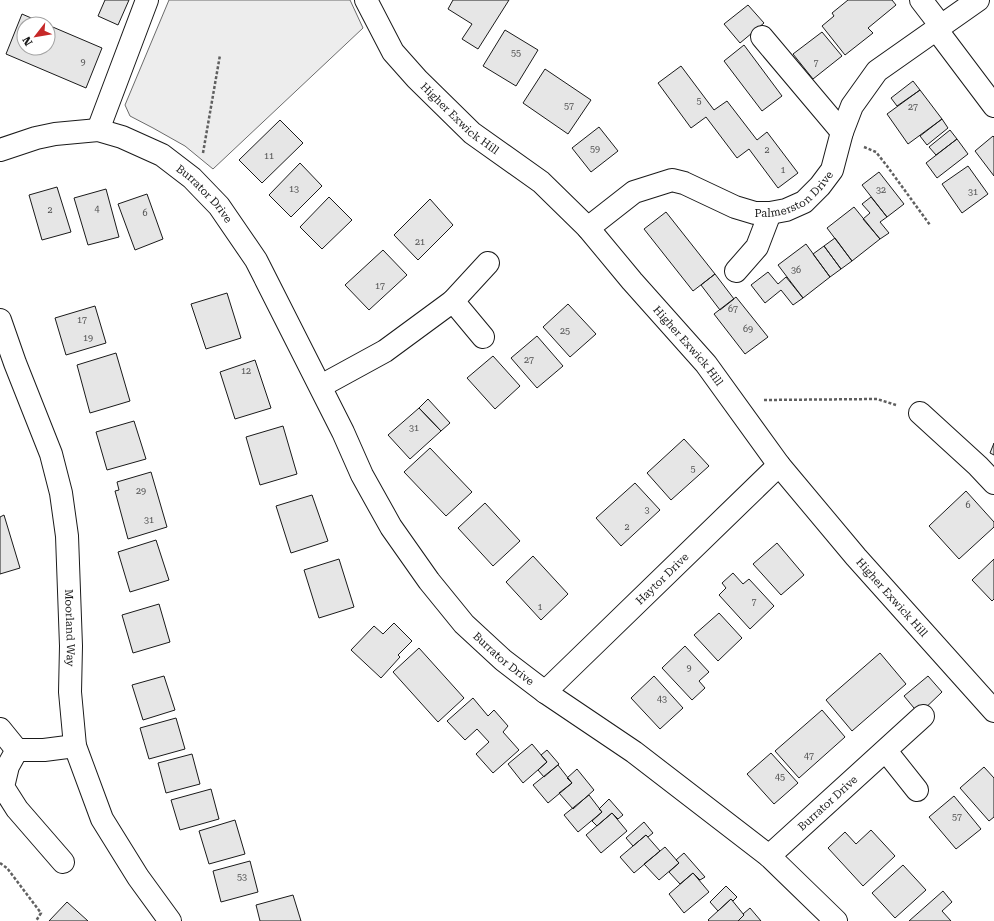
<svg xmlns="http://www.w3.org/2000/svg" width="994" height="921" font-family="'Roboto Serif',serif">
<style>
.built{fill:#ededed;stroke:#6a6a6a}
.building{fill:#e6e6e6;stroke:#1a1a1a}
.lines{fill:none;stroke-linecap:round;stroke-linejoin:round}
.minor-casing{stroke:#1a1a1a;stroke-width:24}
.path{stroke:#5f5f5f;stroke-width:2.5;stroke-dasharray:3 2;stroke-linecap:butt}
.minor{stroke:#fff;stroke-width:22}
.labels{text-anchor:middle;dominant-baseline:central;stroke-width:3;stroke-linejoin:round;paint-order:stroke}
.number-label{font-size:9px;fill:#4d4d4d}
.street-label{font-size:11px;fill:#1a1a1a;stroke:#fff}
</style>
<rect width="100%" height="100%" fill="#fff"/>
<path class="built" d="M169,0h181l13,28 -150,141 -28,-23 -32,-18 -23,-12 -5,-11z"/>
<path class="building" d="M105,0h24l-11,25 -20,-9z
M453,0h56l-31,49 -16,-10 10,-15 -24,-15z
M848,0h44l4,5 -28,23 5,5 -28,22 -23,-29 12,-10 -2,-3z
M748,5l16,18 -24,20 -16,-19z
M22,14l23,10h-21v24h24v-23l54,23 -16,40 -80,-34z
M505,30l33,20 -22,36 -33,-20z
M822,32l20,24 -29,23 -20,-25z
M744,45l38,51 -20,15 -38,-50z
M681,66l33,44 13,-9 30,39 10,-8 31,41 -20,15 -29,-39 -12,9 -31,-41 -15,11 -33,-45z
M545,69l46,31 -23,34 -45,-31z
M913,81l7,9 -23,16 -6,-8z
M920,90l22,29 -34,25 -21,-30z
M942,119l6,9 -21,17 -7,-9z
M280,120l23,23 -41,40 -23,-23z
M599,127l19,24 -27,21 -19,-24z
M950,130l7,9 -21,16 -7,-8z
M993,136l1,1v39l-19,-25z
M957,139l11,15 -31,24 -11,-15z
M300,163l22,23 -31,31 -22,-22z
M968,166l20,28 -26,19 -20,-29z
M879,172l25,32 -17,13 -25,-32z
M57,187l14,45 -29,8 -13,-45z
M106,189l13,48 -31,8 -14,-47z
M147,194l16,45 -28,11 -17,-46z
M329,197l23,23 -30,29 -22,-22z
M871,197l16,20 -7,5 9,11 -9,6 -17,-20 7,-6 -8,-9z
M430,199l23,26 -35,35 -24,-25z
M854,207l26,32 -28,22 -25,-33z
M666,212l49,62 -22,17 -49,-62z
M835,238l17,23 -11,8 -17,-23z
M806,244l24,33 -27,21 -25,-33z
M824,246l17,23 -11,8 -17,-23z
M383,250l24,25 -38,35 -24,-25z
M768,272l10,12 8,-7 17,21 -10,7 -12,-15 -16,13 -14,-18z
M715,274l19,25 -14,11 -19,-25z
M227,293l14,45 -35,11 -15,-45z
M736,297l32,40 -23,17 -31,-40z
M568,304l28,30 -26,23 -27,-30z
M95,306l11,37 -40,12 -11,-37z
M537,336l26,30 -26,22 -26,-30z
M116,353l14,48 -40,12 -13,-48z
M493,356l27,30 -25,23 -28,-31z
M255,360l16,48 -36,11 -15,-47z
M428,399l22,24 -9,8 -22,-23z
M419,408l22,23 -31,28 -22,-24z
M134,421l12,38 -39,11 -11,-38z
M283,426l14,48 -37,11 -14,-48z
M684,439l25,27 -38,34 -24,-27z
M994,443v12l-4,-2z
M430,448l42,44 -26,24 -42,-44z
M151,472l16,55 -39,12 -13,-48 4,-1 -2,-8z
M635,483l25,27 -39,36 -25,-28z
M966,491l28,31v5l-35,32 -30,-33z
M312,495l16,46 -37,12 -15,-47z
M485,503l35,38 -27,25 -35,-38z
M4,515l16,53 -20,6v-57z
M156,540l13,40 -39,12 -12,-40z
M777,543l27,32 -23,20 -28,-31z
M533,556l35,38 -27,26 -35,-38z
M339,559l15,48 -35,11 -15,-48z
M994,559v40l-2,2 -20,-21z
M733,573l10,11 6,-5 25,27 -24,23 -31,-34 7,-7 -4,-5z
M159,604l11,38 -37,11 -11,-38z
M719,613l23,25 -24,23 -24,-26z
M394,623l18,18 -14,14 2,2 -19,21 -30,-28 23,-24 9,8z
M685,646l24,26 -10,9 6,7 -13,12 -30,-32z
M419,648l45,50 -26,24 -45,-50z
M880,653l26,31 -54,47 -26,-31z
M164,676l11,34 -32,10 -11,-35z
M654,676l29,32 -23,21 -29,-31z
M928,676l14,16 -23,22 -15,-18z
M473,698l15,18 6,-6 14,16 -5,6 16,18 -26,23 -17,-19 13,-12 -12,-13 -12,11 -18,-19z
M822,710l23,27 -46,41 -24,-27z
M176,718l9,31 -36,10 -9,-31z
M532,744l15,18 -24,21 -15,-19z
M547,750l12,14 -15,13 -6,-7 9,-8 -6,-7z
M771,753l27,30 -24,21 -27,-30z
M192,754l8,30 -34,9 -8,-30z
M558,765l14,18 -24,20 -15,-18z
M984,767l10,11v39l-5,4 -29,-33z
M577,769l17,21 -21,19 -14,-16 13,-10 -5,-5z
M211,789l8,30 -39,11 -9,-30z
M589,795l13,17 -24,20 -14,-17z
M954,796l27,33 -25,20 -27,-32z
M609,799l14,16 -5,4 -6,-6 -15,13 -5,-5 10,-9 -3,-3z
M612,813l15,18 -26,22 -15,-18z
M235,820l10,34 -36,10 -10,-33z
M644,822l9,11 -5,4 -2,-2 -13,11 -7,-8z
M871,830l24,26 -32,30 -35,-38 17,-16 11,12z
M646,835l14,16 -26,22 -14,-16z
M665,847l14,16 -20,17 -15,-16z
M684,853l21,24 -5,3 -7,-7 -13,11 -11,-12 10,-9 -3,-3z
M250,861l8,31 -37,10 -8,-31z
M903,865l23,25 -31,28 -23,-25z
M693,873l16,19 -25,21 -15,-19z
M726,886l11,11 -4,4 -2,-2 -13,12 -8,-9z
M943,891l9,11 -10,9 9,10h-42z
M293,895l8,26h-41l-4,-16z
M731,899l13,16 -6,6h-29l-1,-1z
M67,902l21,19h-39z
M750,908l11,13h-23l6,-6 -1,-1z"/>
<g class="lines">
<g class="minor-casing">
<g id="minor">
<path id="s1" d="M366,0l27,52 24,27 55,54 69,49 47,46 44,53 74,83 73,101 77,92 138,154"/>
<path d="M921,0l20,26"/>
<path d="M936,29l58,77"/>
<path d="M762,37l80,95"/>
<path d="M98,130l49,-130"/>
<path id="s2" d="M0,150l36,-12 19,-4 43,-4 24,7 40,18 30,23 27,28 37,54 87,172 19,43 29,52 38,54 35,43 39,36 42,32 89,60 135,104 67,65"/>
<path id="s3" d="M588,228l46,-36 38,-12 12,3 51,24 20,6h15l16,-3 18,-8 16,-16 12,-16 10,-38 10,-26 25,-35 101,-71"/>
<path d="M736,271l21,-24 13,-34"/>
<path d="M453,301l30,36"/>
<path id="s4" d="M0,320l15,43 36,91 10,39 6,43 4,110 -1,46 5,54 27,73 36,58 32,44"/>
<path d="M321,386l64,-35 68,-50 35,-38"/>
<path d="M920,413l58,53 16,17"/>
<path id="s5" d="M545,692l234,-227"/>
<path d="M0,729l17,21h27l31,-4"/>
<path d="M17,750l-9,16 -5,21 14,22 46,53"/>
<path d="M886,751l31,39"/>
<path id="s6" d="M769,856l154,-140"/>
</g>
</g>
<path class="path" d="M864,147l12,5 11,14 43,59
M203,153l17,-98
M764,400l113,-1 19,6
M0,863l7,5 34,45 -5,8"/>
<use href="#minor" class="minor"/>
</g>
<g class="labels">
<g class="number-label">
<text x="516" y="53">55</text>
<text x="83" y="62">9</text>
<text x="816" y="63">7</text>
<text x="699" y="101">5</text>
<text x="569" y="106">57</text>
<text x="913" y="107">27</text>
<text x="595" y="149">59</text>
<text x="767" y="150">2</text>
<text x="269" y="156">11</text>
<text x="783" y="170">1</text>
<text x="294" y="189">13</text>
<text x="881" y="190">32</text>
<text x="973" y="192">31</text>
<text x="97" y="209">4</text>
<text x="50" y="210">2</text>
<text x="145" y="213">6</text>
<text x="420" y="242">21</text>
<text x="796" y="270">36</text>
<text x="380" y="286">17</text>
<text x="733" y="309">67</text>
<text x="82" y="320">17</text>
<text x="748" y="329">69</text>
<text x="565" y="331">25</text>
<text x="88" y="338">19</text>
<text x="529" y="360">27</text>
<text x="246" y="371">12</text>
<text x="414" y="428">31</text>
<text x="693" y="469">5</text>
<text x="141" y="491">29</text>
<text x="968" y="505">6</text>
<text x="647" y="510">3</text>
<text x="149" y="520">31</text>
<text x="627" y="527">2</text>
<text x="754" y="602">7</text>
<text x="540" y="607">1</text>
<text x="689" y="668">9</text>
<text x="662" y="699">43</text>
<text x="809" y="756">47</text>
<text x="780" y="777">45</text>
<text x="957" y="817">57</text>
<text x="242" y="877">53</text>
</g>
<g class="street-label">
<text stroke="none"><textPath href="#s1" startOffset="153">Higher Exwick Hill</textPath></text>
<text stroke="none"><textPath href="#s3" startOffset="233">Palmerston Drive</textPath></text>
<text stroke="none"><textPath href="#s2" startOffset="227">Burrator Drive</textPath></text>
<text stroke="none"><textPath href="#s1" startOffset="477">Higher Exwick Hill</textPath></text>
<text stroke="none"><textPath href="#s5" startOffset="163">Haytor Drive</textPath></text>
<text stroke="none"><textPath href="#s1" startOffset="801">Higher Exwick Hill</textPath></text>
<text stroke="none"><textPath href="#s4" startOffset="319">Moorland Way</textPath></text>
<text stroke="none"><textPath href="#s2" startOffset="785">Burrator Drive</textPath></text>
<text stroke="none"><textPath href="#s6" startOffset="79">Burrator Drive</textPath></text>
</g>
</g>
<g transform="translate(36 36) rotate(239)"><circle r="19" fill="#ffffff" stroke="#a3a3a3"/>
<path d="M0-3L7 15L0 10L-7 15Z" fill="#c62828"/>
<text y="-6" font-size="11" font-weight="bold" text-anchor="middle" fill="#1a1a1a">N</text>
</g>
</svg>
